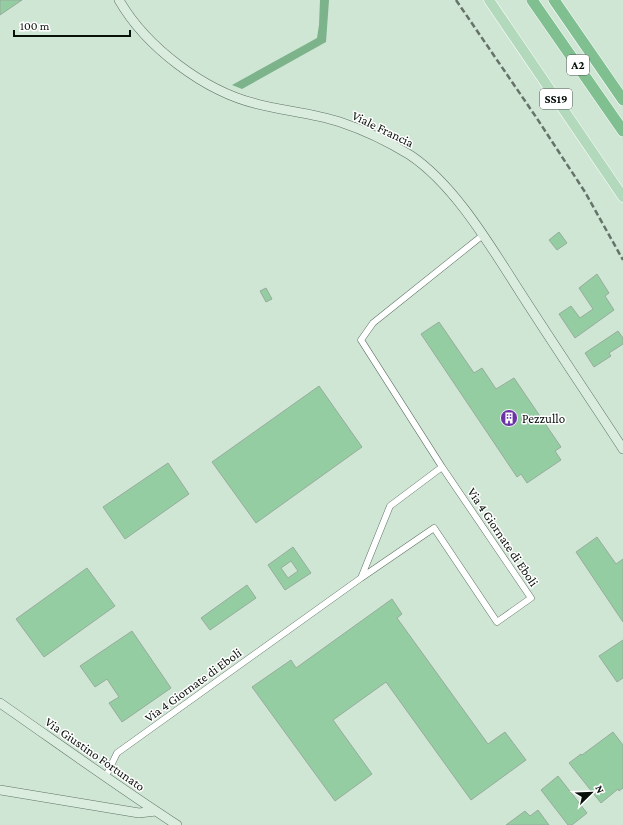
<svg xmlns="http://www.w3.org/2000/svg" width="623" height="825" font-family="'Crimson Pro',serif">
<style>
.forest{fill:#7cb38a}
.building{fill:#95cda3;stroke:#97ac9b;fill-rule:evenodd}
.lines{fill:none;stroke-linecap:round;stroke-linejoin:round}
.street-casing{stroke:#607364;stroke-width:7}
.secondary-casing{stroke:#607364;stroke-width:10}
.primary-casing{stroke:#fff;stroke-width:11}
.highway-casing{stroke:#fff;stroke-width:12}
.street{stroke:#fff;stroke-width:6}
.secondary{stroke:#d9ecde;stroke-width:9}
.primary{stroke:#b2d9bc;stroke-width:10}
.highway{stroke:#7fbf90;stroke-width:11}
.rail{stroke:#657368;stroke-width:2.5;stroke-dasharray:6 3;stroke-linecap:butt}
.labels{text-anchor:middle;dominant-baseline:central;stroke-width:3;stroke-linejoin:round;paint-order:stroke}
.shield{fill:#fff;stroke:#525854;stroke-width:1}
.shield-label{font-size:12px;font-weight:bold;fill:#08100a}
.street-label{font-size:13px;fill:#08100a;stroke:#fff}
.poi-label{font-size:13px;fill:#08100a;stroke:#fff;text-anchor:start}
</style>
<rect width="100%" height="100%" fill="#d0e6d5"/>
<path class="forest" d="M320,0h9l-3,42 -84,47 -10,-4 85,-47 2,-13z"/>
<path class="building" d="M0,0h22l-22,15z
M559,232l8,11 -10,7 -8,-10z
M597,274l12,19 -4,3 9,14 -39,28 -16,-24 12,-8 9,12 13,-9 -14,-21z
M266,288l6,11 -6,3 -6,-11z
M439,322l35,51 8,-5 14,21 18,-11 47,69 -6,4 6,9 -34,23 -6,-9 -4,3 -96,-143z
M618,331l5,7v6l-14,9 2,3 -17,11 -9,-14z
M319,386l43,61 -106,76 -44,-61z
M168,463l21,31 -64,45 -22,-32z
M597,537l19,27 7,-5v63l-47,-70z
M293,547l18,26 -26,17 -17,-25zM291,561l7,10 -10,7 -7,-10z
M87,568l28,38 -71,51 -28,-38z
M247,585l9,13 -46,32 -9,-12z
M392,599l10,15 -5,4 91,126 17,-12 21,28 -55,40 -85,-118 -53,38 39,54 -37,27 -83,-114 39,-27 5,8z
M132,631l39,57 -49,34 -13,-19 10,-6 -12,-18 -12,8 -15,-21z
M623,640v38l-6,4 -18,-26z
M613,732l10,13v43l-4,3 -1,-2 -17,14 -32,-40 12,-9 1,1z
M558,776l29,37 -15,12h-4l-27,-35z
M538,810l11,15h-43l19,-14 5,5z"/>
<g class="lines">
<g class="street-casing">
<path id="street" d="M361,578l73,-50 63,94 34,-24 -89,-131
M106,776l11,-23 244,-175 29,-72 52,-39 -81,-127 12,-17 110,-88"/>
</g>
<g class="secondary-casing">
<path id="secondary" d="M119,0c27,47 85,91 138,104 27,7 56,9 83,18 24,8 49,20 70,33 45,30 81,92 110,137 34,53 69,105 103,157
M0,703c59,41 117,83 177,122
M0,790l139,23 17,-2"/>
</g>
<g class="primary-casing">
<path id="primary" d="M489,0l134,197"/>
</g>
<g class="highway-casing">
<path id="highway" d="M532,0l91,131
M554,0l69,100"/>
</g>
<use href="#street" class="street"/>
<use href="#secondary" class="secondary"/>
<use href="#primary" class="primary"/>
<use href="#highway" class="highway"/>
<path class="rail" d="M456,0l80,117 49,75 38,68"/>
</g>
<defs>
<g id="building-disc" transform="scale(0.9)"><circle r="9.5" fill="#6b31a7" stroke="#fff"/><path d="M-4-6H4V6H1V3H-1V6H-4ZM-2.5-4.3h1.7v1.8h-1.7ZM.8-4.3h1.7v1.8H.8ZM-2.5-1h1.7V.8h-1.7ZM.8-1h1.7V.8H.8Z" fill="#fff"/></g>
</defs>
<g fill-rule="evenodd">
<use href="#building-disc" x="509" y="418"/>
</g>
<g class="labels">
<g class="shield">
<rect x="567" y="55" width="22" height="20" rx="3"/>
<rect x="540" y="89" width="32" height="20" rx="3"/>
</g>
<g class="shield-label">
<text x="578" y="65">A2</text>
<text x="556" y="99">SS19</text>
</g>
<g class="street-label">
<text transform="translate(383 129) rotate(26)">Viale Francia</text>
<text transform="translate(503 537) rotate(56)">Via 4 Giornate di Eboli</text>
<text transform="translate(193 685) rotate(-36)">Via 4 Giornate di Eboli</text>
<text transform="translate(95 754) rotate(35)">Via Giustino Fortunato</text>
</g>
<g class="poi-label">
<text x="522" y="418">Pezzullo</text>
</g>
</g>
<g transform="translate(591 793) rotate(67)" stroke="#ffffff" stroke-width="3" paint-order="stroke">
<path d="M0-3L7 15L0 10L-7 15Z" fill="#08100a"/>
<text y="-6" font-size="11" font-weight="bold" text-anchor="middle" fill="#08100a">N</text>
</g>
<path d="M14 30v6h116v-6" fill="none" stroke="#08100a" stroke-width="2"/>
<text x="20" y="30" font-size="12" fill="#08100a" stroke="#ffffff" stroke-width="3" paint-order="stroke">100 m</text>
</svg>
